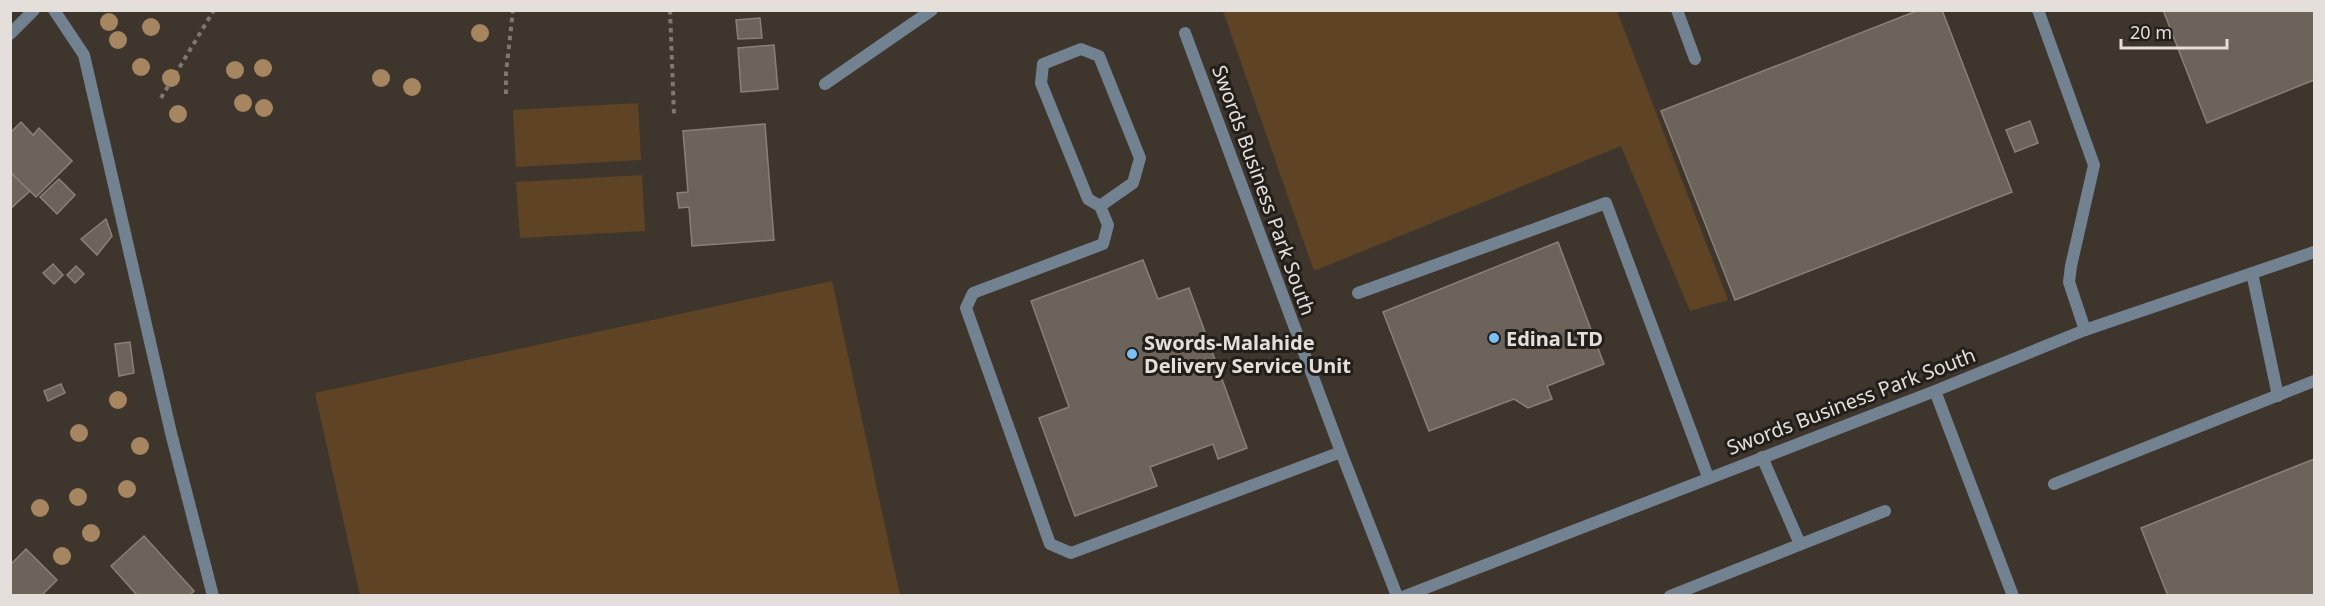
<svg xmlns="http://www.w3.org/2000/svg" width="2325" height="606" font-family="'Noto Sans',sans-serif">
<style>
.green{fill:#5e4325}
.building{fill:#6c635a;stroke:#898076;stroke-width:1.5}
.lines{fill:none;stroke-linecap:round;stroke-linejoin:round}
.path{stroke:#7f7870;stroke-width:4;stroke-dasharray:4.5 4.5;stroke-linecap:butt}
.service{stroke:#728291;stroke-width:12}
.minor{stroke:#728291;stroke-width:12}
.tree{fill:#a68561}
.poi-dot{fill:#7abff8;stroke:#221e1a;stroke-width:2}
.labels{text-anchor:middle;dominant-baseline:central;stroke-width:6;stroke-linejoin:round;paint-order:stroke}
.street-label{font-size:20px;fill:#e4dfda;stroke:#221e1a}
.poi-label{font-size:20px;font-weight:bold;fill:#e4dfda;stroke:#221e1a;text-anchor:start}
</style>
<rect width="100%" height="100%" fill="#3e362d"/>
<path class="green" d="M1223,11h394l111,289 -38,11 -69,-165 -307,125z
M638,103l3,57 -125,7 -3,-57z
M642,175l3,56 -125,7 -4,-56z
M832,281l68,314h-540l-45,-202z"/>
<path class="building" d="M1919,10h23l70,182 -277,108 -74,-189z
M2163,10h151v70l-107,43z
M760,18l2,20 -24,1 -2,-19z
M774,45l4,44 -37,3 -3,-44z
M2030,121l8,22 -23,9 -9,-22z
M21,122l12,13 6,-7 33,33 -36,36 -26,-25v-39z
M765,124l9,116 -82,6 -3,-39 -10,1 -2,-15 11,-1 -5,-61z
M10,172l20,19 -20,18z
M59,179l16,16 -18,19 -17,-17z
M106,219l6,17 -15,19 -16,-16z
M1558,242l46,122 -57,22 5,13 -24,9 -14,-9 -85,32 -46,-119z
M1143,260l15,39 31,-11 58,160 -29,11 -5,-15 -63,23 7,19 -82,30 -36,-98 30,-11 -38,-106z
M53,264l10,11 -9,9 -11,-11z
M76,266l8,8 -9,9 -8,-8z
M130,342l4,31 -15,3 -4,-32z
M61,384l4,9 -17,8 -4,-10z
M2314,459v137h-146l-27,-68z
M144,536l50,55 -5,5h-55l2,-2 -25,-28z
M26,549l31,31 -16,16h-31v-31z"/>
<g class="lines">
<path class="path" d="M670,10l4,105
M506,94v-21l7,-63
M161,98l53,-88"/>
<path class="service" d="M54,10l30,45 87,378 42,163
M1677,10l18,49
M2038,10l56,155 -23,101 -2,16 16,48
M825,84l107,-74
M1100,206l33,-23 7,-25 -41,-102 -18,-7 -38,15 -2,19 47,116 12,7 8,19 -5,19 -130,49 -7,15 84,236 21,9 270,-101
M2252,273l26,123
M1358,293l248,-90 102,274
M1762,457l38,87
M2054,484l260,-103
M1670,596l215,-85"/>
<path class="minor" d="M1185,33l156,419 56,144
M10,34l24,-24
M1935,391l78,205
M1405,596l530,-205 150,-61 229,-78"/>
</g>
<g class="tree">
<circle cx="109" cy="22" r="9"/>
<circle cx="151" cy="27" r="9"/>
<circle cx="480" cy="33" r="9"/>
<circle cx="118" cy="40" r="9"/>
<circle cx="141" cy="67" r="9"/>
<circle cx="263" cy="68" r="9"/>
<circle cx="235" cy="70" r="9"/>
<circle cx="171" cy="78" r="9"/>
<circle cx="381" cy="78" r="9"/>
<circle cx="412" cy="87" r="9"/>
<circle cx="243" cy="103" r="9"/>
<circle cx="264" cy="108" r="9"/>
<circle cx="178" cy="114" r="9"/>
<circle cx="118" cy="400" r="9"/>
<circle cx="79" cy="433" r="9"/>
<circle cx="140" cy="446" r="9"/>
<circle cx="127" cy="489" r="9"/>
<circle cx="78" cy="497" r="9"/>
<circle cx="40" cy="508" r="9"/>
<circle cx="91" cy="533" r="9"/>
<circle cx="62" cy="556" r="9"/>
</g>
<g class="poi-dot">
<circle cx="1494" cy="338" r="6"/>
<circle cx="1132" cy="354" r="6"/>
</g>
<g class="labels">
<g class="street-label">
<text transform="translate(1264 190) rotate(70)">Swords Business Park South</text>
<text transform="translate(1851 401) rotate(-21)">Swords Business Park South</text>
</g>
<g class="poi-label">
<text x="1506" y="338">Edina LTD</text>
<text x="1144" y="342">Swords-Malahide<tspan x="1144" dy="23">Delivery Service Unit</tspan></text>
</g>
</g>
<rect width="2325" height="606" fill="none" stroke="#e4dfda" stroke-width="24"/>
<path d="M2121 39v9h106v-9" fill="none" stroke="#e4dfda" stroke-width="3"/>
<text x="2130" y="39" font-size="18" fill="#e4dfda" stroke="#221e1a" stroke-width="4.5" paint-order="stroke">20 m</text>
</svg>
